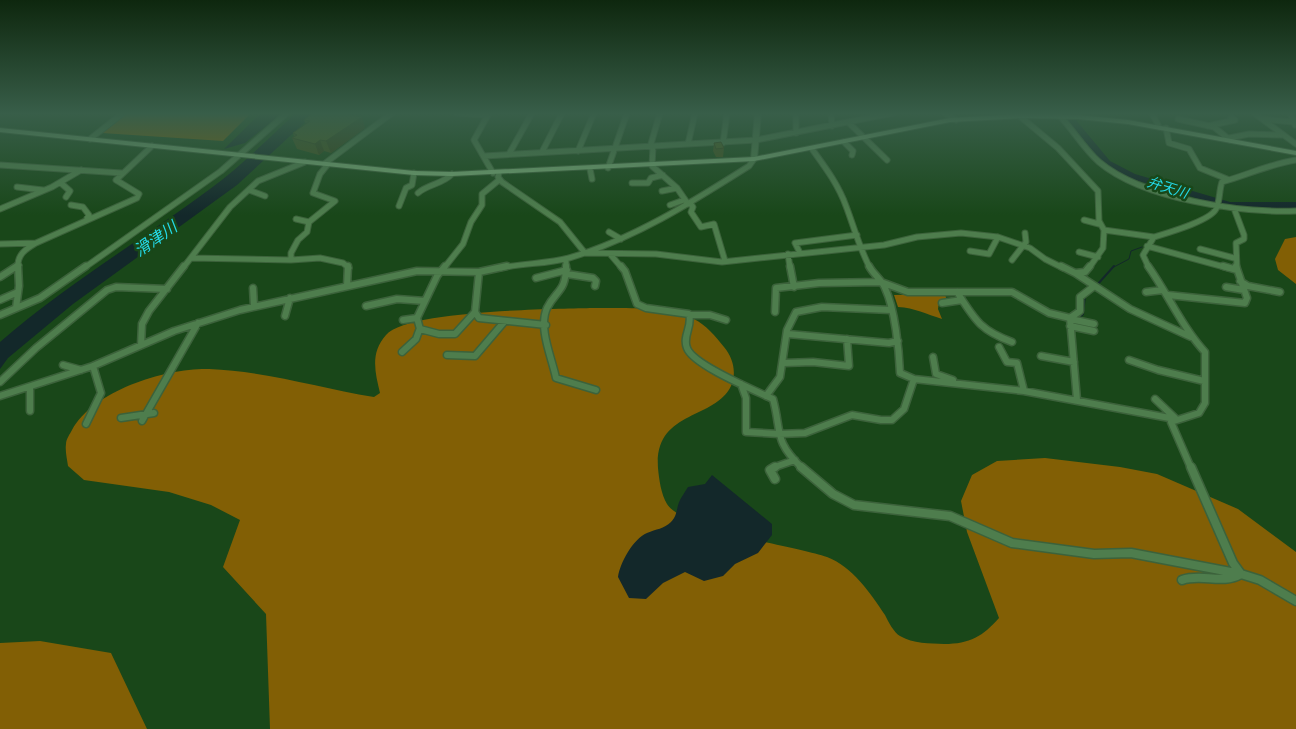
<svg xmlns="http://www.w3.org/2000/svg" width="1296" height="729" font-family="'Exo 2','Noto Sans JP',sans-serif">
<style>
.green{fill:#825f05}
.water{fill:#13282a}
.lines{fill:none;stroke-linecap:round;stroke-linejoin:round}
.stream-far1{stroke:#13282a;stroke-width:1}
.stream{stroke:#13282a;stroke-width:2}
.river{fill:#13282a;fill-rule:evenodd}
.street-far2-casing{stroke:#3c623b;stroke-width:7}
.street-far1-casing{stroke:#3c623b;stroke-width:9}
.street-casing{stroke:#3c623b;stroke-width:11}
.secondary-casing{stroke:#3c623b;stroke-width:2}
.primary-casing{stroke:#3c623b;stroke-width:2}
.street-far2{stroke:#4e7d4d;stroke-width:5}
.street-far1{stroke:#4e7d4d;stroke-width:6}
.street{stroke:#4e7d4d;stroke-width:8}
.secondary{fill:#4e7d4d;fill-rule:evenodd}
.primary{fill:#77a975;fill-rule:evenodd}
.wall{fill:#404f1a}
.shaded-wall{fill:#344015}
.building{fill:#4b5c1e;stroke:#344015}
.labels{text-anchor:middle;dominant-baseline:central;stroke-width:5;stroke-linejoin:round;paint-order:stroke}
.far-water-label{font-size:14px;font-style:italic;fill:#24d9e7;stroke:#194719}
.water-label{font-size:16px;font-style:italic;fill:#24d9e7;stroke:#194719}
</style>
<rect width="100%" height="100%" fill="#194719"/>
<path class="green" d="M128,113h123l-28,28 -121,-8z
M1296,237v47l-18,-14 -3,-11 10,-20z
M945,294l2,7 -8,1 -1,7 4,10c-16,-5 -27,-11 -44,-12l-4,-12z
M593,308c30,0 74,-2 101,11 12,6 22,18 30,28 9,11 13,25 7,39 -16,34 -77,24 -73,82 1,11 3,26 9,36 16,26 128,42 160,53 25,9 44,37 58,58 3,6 9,18 15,21 13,8 30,7 44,8 26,0 39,-8 55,-26l-32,-86 -6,-31 11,-26 25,-14 48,-3 75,9 37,7 81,35 58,43v177h-1026l-4,-115 -43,-47 17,-47 -29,-15 -42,-13 -85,-12 -16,-14c-1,-7 -3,-15 -2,-22 0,-5 4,-10 6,-14 22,-40 94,-62 137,-61 56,2 110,19 165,28l6,-4c-5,-21 -10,-40 6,-58 21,-25 170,-26 207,-27z
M40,641l71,12 36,76h-147v-86z"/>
<path class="water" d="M261,113h21l-37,30 -21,6z
M296,113h19l-78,72 -164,119 -65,54 -8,11v-27c67,-58 140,-101 210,-153 31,-23 59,-51 86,-76z
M712,475l60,49v11l-14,18 -23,11 -12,12 -19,5 -19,-9 -22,11 -17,16 -17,-1 -11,-21c2,-14 15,-38 29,-44 9,-4 17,-4 24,-11 7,-7 5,-14 9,-22 2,-4 5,-8 8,-13l17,-3z"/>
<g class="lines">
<path class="stream-far1" d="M1112,268l17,-9 2,-8 11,-4"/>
<path class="stream" d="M1097,285l17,-19
M1078,319l5,-5 2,-18"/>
<path class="river" d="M1062,113h8l40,48 25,13 95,28h66v6h-67l-100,-30 -25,-13z"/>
<g class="street-far2-casing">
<path id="street-far2" d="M457,113l31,2
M489,113l-15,27 19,33
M796,113v20
M831,113l1,13
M945,113l11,7
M1016,113l42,35 40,43 1,30 5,9 50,7
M1057,113c15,15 26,35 42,49 44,37 141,51 197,49
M1152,113l7,14
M1254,113l42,31
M1290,113l5,12
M1178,119l36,8 16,13
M1263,119l31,3
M849,123l38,37
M1208,126l27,-6 -4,-3
M1166,128l3,15 20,6 11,19 27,11
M1229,138l20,-4 33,1
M90,139l33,-26
M844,142l9,9 -1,4
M723,143l4,-30
M688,144l7,-31
M653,146l-1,20 25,22 11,16
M650,147l10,-34
M812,149c13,18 26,35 34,57 8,21 13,41 24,62
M578,151l16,-38
M542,152l20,-39
M509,154l23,-41
M484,156l272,-16 137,-27
M324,164l68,-51
M0,165l122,8
M608,168l19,-55
M590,169l2,10
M499,173l-1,4 4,5 58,40 25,31 71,1 66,8 162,-17 33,-8 44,-4 37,4 32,11 15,11 18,9
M632,183h16l3,-5 12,-3
M62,184l8,7 -4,6
M17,187l26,3
M249,190l16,6
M662,191l15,-3
M418,193c10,-9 25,-9 34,-19
M690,203l3,4 -2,5 10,15 13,-3 11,37
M71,205l12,2 6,8 -2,3
M670,205l14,-5
M399,206l7,-18 6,-3 2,-12
M0,209l52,-22 29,-17
M1235,211l9,24v4l-8,4 1,25
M296,219l13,3
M1084,220l15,4
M609,232l12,7
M0,244l36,-1
M1147,246l81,22
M1200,249l34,9
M970,251l19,3 9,-17
M1079,252l19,5
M800,253l-5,-10 62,-8
M610,254l12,14
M788,254l2,14
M191,258l100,2 29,-2 23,5 6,5
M566,259v9
M291,260v-7l7,-13 9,-8 2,-10 26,-21 -22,-8 7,-19 8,-10
M1012,260l14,-18 -1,-9
M15,268l4,-3
M18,268c-1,-14 8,-19 18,-25l101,-45 2,-4 -23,-14 36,-34
M84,268l137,-97 66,-58
M183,268l47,-61 28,-26 47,-19
M444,268l19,-24 8,-22 11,-17v-11l17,-14
M501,268c22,-5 46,-4 68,-10 65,-19 123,-56 180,-92l5,-7
M1089,268l14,-20 1,-18
M1149,268l-6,-13 11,-18c13,-4 56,-16 62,-28 4,-7 3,-19 6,-27 25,-7 48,-18 74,-22"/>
</g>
<g class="street-far1-casing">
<path id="street-far1" d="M445,266l-8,10 -20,42 3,11 19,5h16l20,-22
M566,266c0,26 -10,24 -19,42 -9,20 5,50 9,70l40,12
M621,266l4,5 12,33 9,4 43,6c4,12 -7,22 -2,34 6,17 67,42 86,51 9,33 0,41 29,69
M790,266l4,21
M869,266c4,8 13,14 16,22 10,21 14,62 15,85l14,6 110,12 151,28
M1061,266l14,7 10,-1 5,-6
M1148,266c20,28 34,61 57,86v51l-6,10 -28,9 20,46
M1223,266l14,4
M479,272l-4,40 4,6 67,7
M1075,273l55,36 61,28
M567,274l26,4 3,3 -1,5
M0,277l17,-11
M536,278l31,-8
M1240,281l8,5 32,6
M347,286l1,-20
M1226,287l18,3
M253,288l1,18
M957,292c18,28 23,38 55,50
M1146,292l17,-2
M1168,295l77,8 2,-5 -11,-32
M0,300l18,-8
M942,303l20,-3
M366,306l31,-7 28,2
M16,308l3,-22 -1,-20
M775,312l1,-24 43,-5 62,-1 27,10h104l37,21 21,5 7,82
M0,315l40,-17 46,-32
M689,315h21l16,5
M285,316l5,-18
M1070,318l10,-7v-14l13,-10
M1070,319l24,5
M403,320l14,-2
M1070,326l24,5
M788,334l101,9 9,-2
M141,345l1,-21 7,-13 35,-45
M999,347l8,15 10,1 7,28
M402,352l14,-13 4,-11
M447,355l28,1 29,-34
M1041,356l33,6
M933,357l3,17 17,6
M1129,360l29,10 46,11
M784,363l29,-1 36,4 -2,-27
M63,365l18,5
M0,382l36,-34 71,-58 9,-3 51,2
M741,384l5,14v34l33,2 26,-1 47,-18 29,5h11l12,-11 10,-30
M30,388v23
M0,396l93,-30 81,-35 66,-21 177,-39 62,1 28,-6
M766,396l14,-19 7,-47 9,-18 26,-5 69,3
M1155,399l20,19
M121,418l33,-5
M142,421l56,-98
M86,424l15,-31 -8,-27
M772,468l23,-8"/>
</g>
<g class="street-casing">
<path id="street" d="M775,467l-5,3 5,9
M801,467l32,27 21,11 96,11 62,27 82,11 37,-1 110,21
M1191,467l42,96 8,11 19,6 36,21
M1182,580c20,-7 40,5 59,-6"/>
</g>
<g class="secondary-casing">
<path id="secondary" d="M755,113h6l-4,46 -3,2 -3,-2z"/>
</g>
<g class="primary-casing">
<path id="primary" d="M1021,114l57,1 50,5 168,31v4l-168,-31 -50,-5 -57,-1 -71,4 -196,39 -302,15 -38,-1 -414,-43v-4l414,43 38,1 302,-15 196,-39z"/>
</g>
<use href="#street-far2" class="street-far2"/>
<use href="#street-far1" class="street-far1"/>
<use href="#street" class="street"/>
<use href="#secondary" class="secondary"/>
<use href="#primary" class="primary"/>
</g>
<path class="wall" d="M304,120l61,8 -34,25 -7,-2 -5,4 -22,-6 -5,-11 2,-1 -1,-4 13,-9z
M714,143l10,5 -1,9h-7l-3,-6z"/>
<path class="shaded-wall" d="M362,117l3,11 -34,25 -5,-12z
M320,140l4,11 -5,4 -4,-11z"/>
<path class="building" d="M313,113h27l22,4 -36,24 -6,-1 -5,4 -23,-6 5,-3 -4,-2 17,-12 -6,-1z
M721,142l3,6 -8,1 -2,-6z"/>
<linearGradient id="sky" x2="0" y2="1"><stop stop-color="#0e270e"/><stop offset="0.53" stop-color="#385e49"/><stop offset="1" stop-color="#385e49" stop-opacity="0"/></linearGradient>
<rect width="1296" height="215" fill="url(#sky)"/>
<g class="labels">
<g class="far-water-label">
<text transform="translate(1168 187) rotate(17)">弁天川</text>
</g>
<g class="water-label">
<text transform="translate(155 238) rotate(-35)">滑津川</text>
</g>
</g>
</svg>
